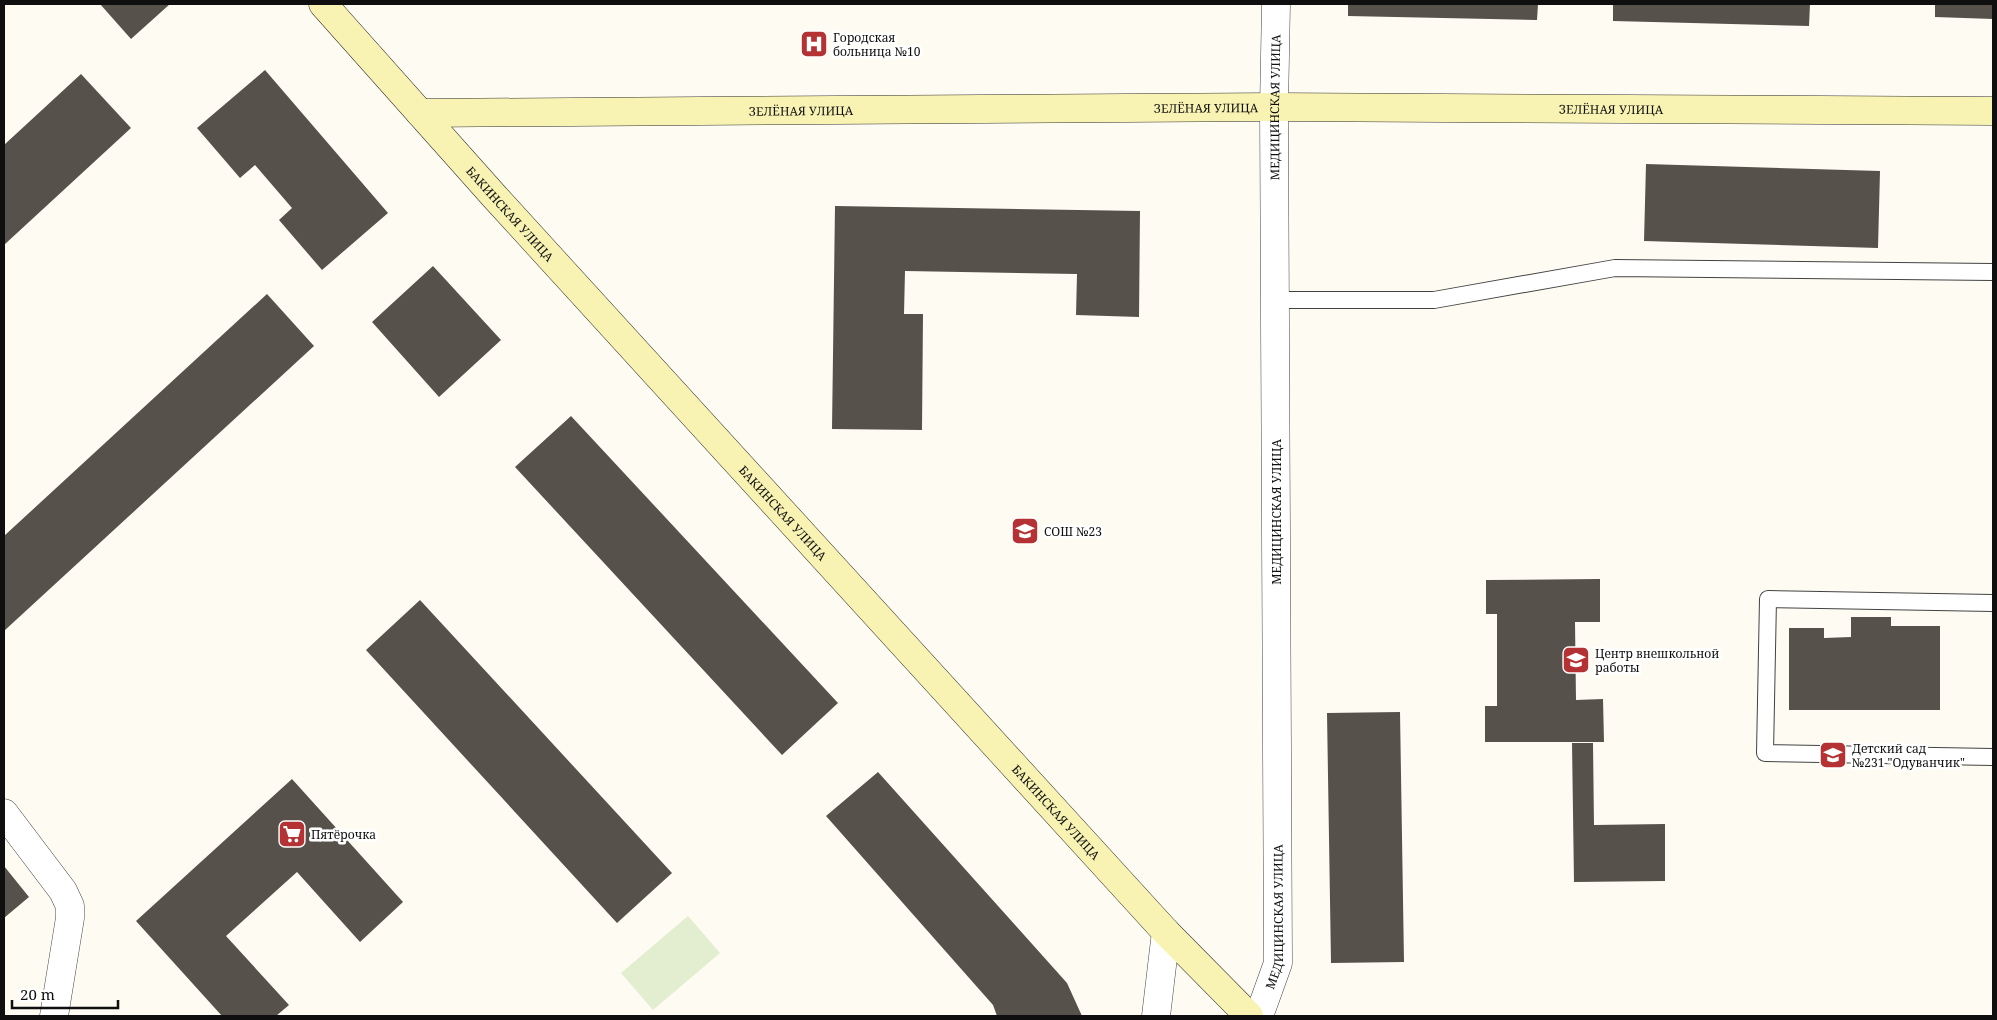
<svg xmlns="http://www.w3.org/2000/svg" width="1997" height="1020" font-family="'Noto Serif',serif">
<style>
.pitch{fill:#e2eecf}
.building{fill:#57514c}
.lines{fill:none;stroke-linecap:round;stroke-linejoin:round}
.lane-casing{stroke:#424242;stroke-width:18}
.street-casing{stroke:#424242;stroke-width:29}
.secondary-casing{stroke:#313131;stroke-width:29}
.lane{stroke:#fff;stroke-width:16}
.street{stroke:#fff;stroke-width:28}
.secondary{stroke:#f8f3b3;stroke-width:28}
.labels{text-anchor:middle;dominant-baseline:central;stroke-width:5;stroke-linejoin:round;paint-order:stroke}
.poi-label{font-size:12px;fill:#0f0f0f;stroke:#fff;text-anchor:start}
.street-label{font-size:12px;fill:#0f0f0f;stroke:#fff}
</style>
<rect width="100%" height="100%" fill="#fefcf2"/>
<path class="pitch" d="M688,916l32,37 -67,57 -32,-37z"/>
<path class="building" d="M100,4h70l-39,35z
M1348,4h190l-1,16 -189,-4z
M1613,4h197l-1,22 -196,-5z
M1935,4h58v15l-58,-2z
M265,70l123,143 -66,57 -43,-50 13,-12 -37,-43 -15,13 -43,-50z
M81,74l50,54 -127,117v-100z
M1646,164l234,7 -2,77 -234,-7z
M835,206l305,5 -1,106 -63,-2 1,-41 -172,-3 -1,43h19l-1,116 -90,-1z
M433,266l68,74 -62,57 -67,-75z
M267,294l47,52 -310,285v-95z
M571,416l267,287 -56,52 -267,-288z
M1600,579v43h-25l1,78 27,-1 1,43h-119v-36h12v-92h-11v-34z
M420,600l252,273 -55,50 -251,-273z
M1851,617h40v9h49v84h-151v-82h35v10l27,-1z
M1400,712l4,250 -73,1 -4,-250z
M1572,743h21l1,82 71,-1v57l-91,1z
M878,772l189,211 15,33h-85l-4,-11 -167,-189z
M292,779l111,123 -43,40 -63,-70 -71,64 63,69 -13,11h-54l-86,-95z
M4,866l25,31 -25,21z"/>
<g class="lines">
<g class="lane-casing">
<path id="lane" d="M1275,300h159l181,-32 378,4
M1993,603l-225,-4 -3,154 228,4"/>
</g>
<g class="street-casing">
<g id="street">
<path d="M4,813l59,78 7,15v12l-16,98"/>
<path d="M1156,1016l10,-84"/>
<path id="s1" d="M1259,1016l19,-53 -4,-856 2,-103"/>
</g>
</g>
<g class="secondary-casing">
<g id="secondary">
<path id="s2" d="M323,4l171,192 672,736 83,84"/>
<path id="s3" d="M420,113l854,-6 719,4"/>
</g>
</g>
<use href="#lane" class="lane"/>
<use href="#street" class="street"/>
<use href="#secondary" class="secondary"/>
</g>
<defs>
<g id="hospital-square" transform="scale(1.4375)"><rect x="-9" y="-9" width="18" height="18" rx="4" fill="#b53234" stroke="#fff"/><path d="M-5-5h3v3.5h4V-5h3V5h-3V1.5h-4V5h-3Z" fill="#fff"/></g>
<g id="school-square" transform="scale(1.4375)"><rect x="-9" y="-9" width="18" height="18" rx="4" fill="#b53234" stroke="#fff"/><path d="M0-5L7-2L0 1L-7-2ZM-4 1L0 2.5L4 1V4Q0 6-4 4Z" fill="#fff"/></g>
<g id="supermarket-square" transform="scale(1.4375)"><rect x="-9" y="-9" width="18" height="18" rx="4" fill="#b53234" stroke="#fff"/><path d="M-6-5.5h2.5l.6 2H6L4.5 2H-2.5L-4.4-4H-6ZM-1.5 3.2a1.3 1.3 0 1 0 .1 0ZM3 3.2a1.3 1.3 0 1 0 .1 0Z" fill="#fff"/></g>
</defs>
<g fill-rule="evenodd">
<use href="#hospital-square" x="814" y="44"/>
<use href="#school-square" x="1025" y="531"/>
<use href="#school-square" x="1576" y="660"/>
<use href="#school-square" x="1833" y="755"/>
<use href="#supermarket-square" x="292" y="834"/>
</g>
<g class="labels">
<g class="poi-label">
<text x="833" y="37">Городская<tspan x="833" dy="14">больница №10</tspan></text>
<text x="1044" y="531">СОШ №23</text>
<text x="1595" y="653">Центр внешкольной<tspan x="1595" dy="14">работы</tspan></text>
<text x="1852" y="748">Детский сад<tspan x="1852" dy="14">№231 "Одуванчик"</tspan></text>
<text x="311" y="834">Пятёрочка</text>
</g>
<g class="street-label">
<text stroke="none"><textPath href="#s3" startOffset="786">ЗЕЛЁНАЯ УЛИЦА</textPath></text>
<text stroke="none"><textPath href="#s1" startOffset="912">МЕДИЦИНСКАЯ УЛИЦА</textPath></text>
<text stroke="none"><textPath href="#s3" startOffset="1191">ЗЕЛЁНАЯ УЛИЦА</textPath></text>
<text stroke="none"><textPath href="#s3" startOffset="381">ЗЕЛЁНАЯ УЛИЦА</textPath></text>
<text stroke="none"><textPath href="#s2" startOffset="281">БАКИНСКАЯ УЛИЦА</textPath></text>
<text transform="translate(1276 512) rotate(-90)">МЕДИЦИНСКАЯ УЛИЦА</text>
<text stroke="none"><textPath href="#s2" startOffset="686">БАКИНСКАЯ УЛИЦА</textPath></text>
<text stroke="none"><textPath href="#s2" startOffset="1091">БАКИНСКАЯ УЛИЦА</textPath></text>
<text stroke="none"><textPath href="#s1" startOffset="102">МЕДИЦИНСКАЯ УЛИЦА</textPath></text>
</g>
</g>
<rect width="1997" height="1020" fill="none" stroke="#0f0f0f" stroke-width="10"/>
<path d="M12 1000v8h106v-8" fill="none" stroke="#0f0f0f" stroke-width="2.5"/>
<text x="20" y="1000" font-size="15" fill="#0f0f0f" stroke="#ffffff" stroke-width="4" paint-order="stroke">20 m</text>
</svg>
